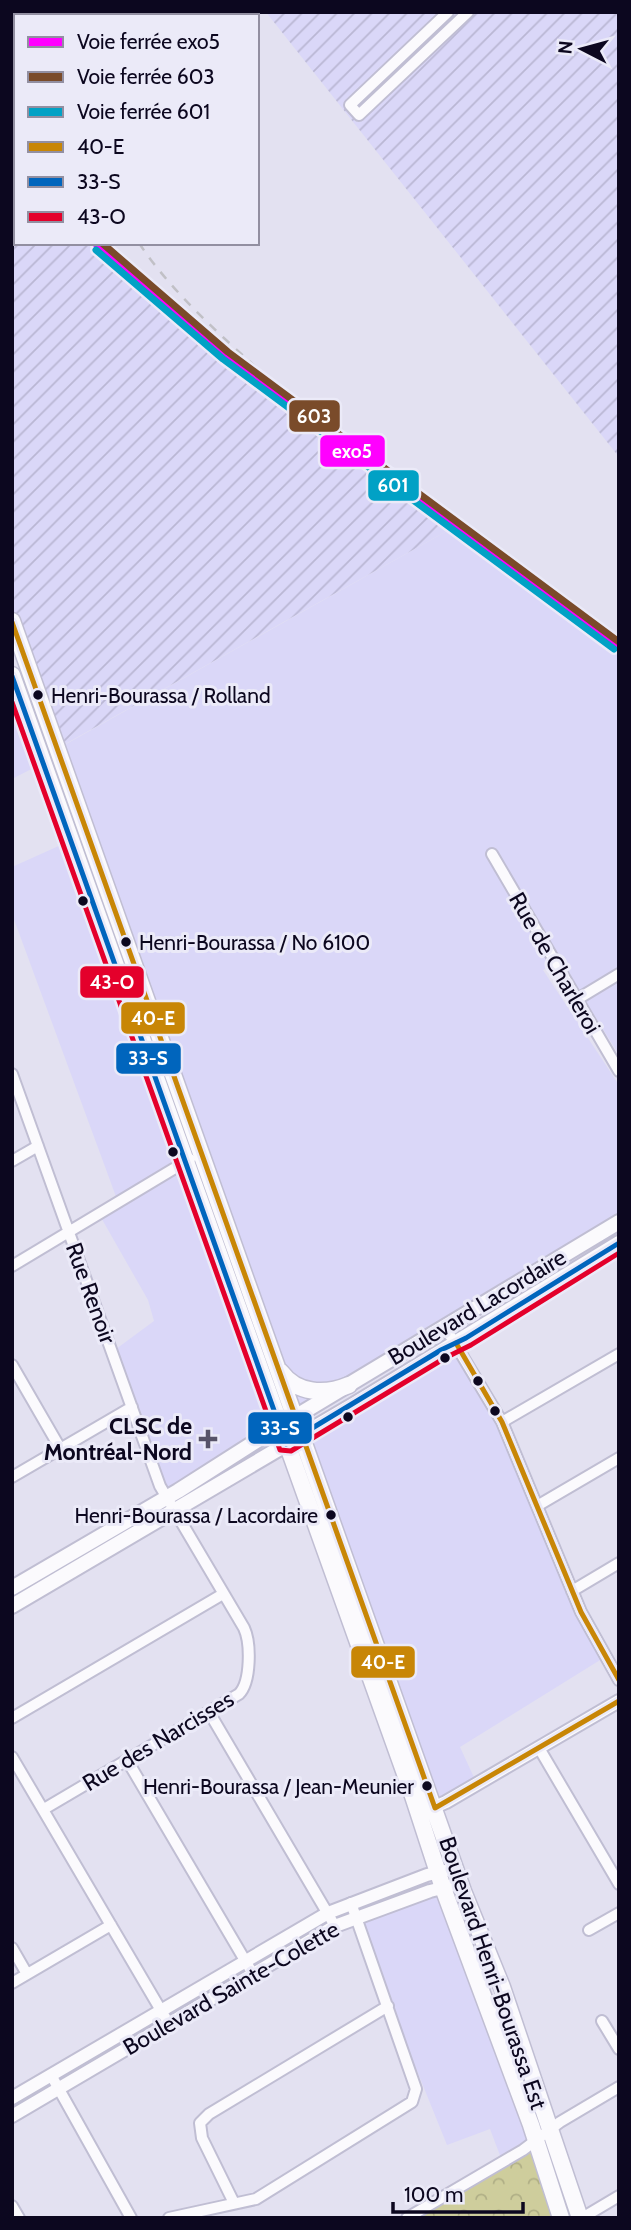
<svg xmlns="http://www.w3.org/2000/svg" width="631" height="2230" font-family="Cabin,sans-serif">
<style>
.built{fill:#dad7f8}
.industrial{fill:url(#industrial-furrows)}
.park{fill:url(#park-crowns)}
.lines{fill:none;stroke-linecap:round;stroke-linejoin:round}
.minor-casing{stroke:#c0bed3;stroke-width:14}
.tertiary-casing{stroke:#c0bed3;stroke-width:16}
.secondary-casing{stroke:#c0bed3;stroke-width:18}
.primary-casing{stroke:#c0bed3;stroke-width:19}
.minor{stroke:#fbfafd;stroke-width:10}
.tertiary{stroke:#fbfafd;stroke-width:12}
.secondary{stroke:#fbfafd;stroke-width:14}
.primary{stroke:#fbfafd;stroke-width:16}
.rail{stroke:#c1c0c6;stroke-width:2.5;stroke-dasharray:9 9;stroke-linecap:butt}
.bus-1-casing{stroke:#ebeaf8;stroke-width:10}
.bus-2-casing{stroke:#ebeaf8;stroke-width:10}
.bus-3-casing{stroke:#ebeaf8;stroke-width:10}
.bus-1{stroke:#c88606;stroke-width:5}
.bus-2{stroke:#0065bd;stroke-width:5}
.bus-3{stroke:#e4002b;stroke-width:5}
.rail-1-casing{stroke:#ebeaf8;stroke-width:12}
.rail-2-casing{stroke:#ebeaf8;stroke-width:12}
.rail-3-casing{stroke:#ebeaf8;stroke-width:12}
.rail-1{stroke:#f0f;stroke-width:7}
.rail-2{stroke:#7a4b2a;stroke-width:7}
.rail-3{stroke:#01a1c5;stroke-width:7}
.bus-dot{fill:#0c071f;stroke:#ebeaf8;stroke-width:2.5}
.poi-dot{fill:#575368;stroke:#ebeaf8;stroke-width:2.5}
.labels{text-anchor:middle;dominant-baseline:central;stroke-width:6;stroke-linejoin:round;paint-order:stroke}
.bus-label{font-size:21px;fill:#0c071f;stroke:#ebeaf8;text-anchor:start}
.street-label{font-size:23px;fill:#0c071f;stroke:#ebeaf8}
.poi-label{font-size:23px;font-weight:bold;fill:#0c071f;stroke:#ebeaf8;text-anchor:end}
.line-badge{stroke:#ebeaf8;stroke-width:2.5}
.badge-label{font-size:19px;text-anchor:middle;font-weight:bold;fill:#fff}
</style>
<defs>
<pattern id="industrial-furrows" width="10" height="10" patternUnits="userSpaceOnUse" patternTransform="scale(1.75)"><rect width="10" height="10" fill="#dad7f8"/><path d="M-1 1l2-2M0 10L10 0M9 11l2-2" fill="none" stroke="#bab7d4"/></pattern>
<pattern id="park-crowns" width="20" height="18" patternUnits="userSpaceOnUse" patternTransform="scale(1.75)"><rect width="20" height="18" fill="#cecd9c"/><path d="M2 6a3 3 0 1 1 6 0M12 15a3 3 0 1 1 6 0" fill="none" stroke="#b0af86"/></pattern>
</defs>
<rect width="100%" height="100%" fill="#e3e1f1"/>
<path class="built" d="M454,527l165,118v410l-59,-95 -17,10 76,115v139l-324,194 -236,-670z
M12,675l31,88 -31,16z
M72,840l208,586 -114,72 -54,-146 42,-31 -6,-21 -49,-86 19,-12 -106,-288v-47z
M456,1343l46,79 103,235 -145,90 17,37 -42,24 -134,-373z
M443,1888l92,252 -31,26 -14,-37 -43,16 -92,-228z"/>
<path class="industrial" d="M266,12h353v445l-346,-436z
M12,160l4,3v80h87l175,162 22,9 154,113 -396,221 -46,-129z"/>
<path class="park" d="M537,2145l26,73h-152z"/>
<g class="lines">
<g class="minor-casing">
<path id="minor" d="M448,12l-98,93 9,10 109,-103
M492,854l127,217
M576,1000l43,-26
M12,1074l148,412 84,142c7,15 7,54 -5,66l-195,115
M12,1161l26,-15
M12,1266l178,-107
M445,1327l57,95 79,190 38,68
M12,1365l48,83
M502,1422l117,-68
M12,1477l120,-70
M537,1506l82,-48
M572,1591l47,-28
M209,1712l126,214
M12,1718l211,-124
M539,1748l80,136
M12,1757l157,267
M127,1760l126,214
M589,1930l30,-17
M12,1948l15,26
M12,1983l99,-58
M602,2021l17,28
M51,2075l80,143
M234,2203l-32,-65 -2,-15 9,-9 179,-108
M12,2206l7,12
M169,2218l87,-19 156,-97 4,-13 -65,-186
M407,2218l116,-68 37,-28 59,-35
M582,2218l37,-22"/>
</g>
<g class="tertiary-casing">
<path id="tertiary" d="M428,1810l18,-8 173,-101
M12,2098l316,-185 99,-38 17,-4
M12,2116l323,-190 95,-35 20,-5"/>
</g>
<g class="secondary-casing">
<path id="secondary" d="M12,1588l166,-97 102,-65 339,-204
M12,1606l343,-202 264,-161"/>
</g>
<g class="primary-casing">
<path id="primary" d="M12,621l451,1270 39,96 78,231
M12,675l401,1121 30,92 88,237 30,93
M281,1372c16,22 44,23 68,13"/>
</g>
<use href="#minor" class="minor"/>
<use href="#tertiary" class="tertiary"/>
<use href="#secondary" class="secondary"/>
<use href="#primary" class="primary"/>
<path class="rail" d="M132,16l2,-4
M139,243c41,62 110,116 164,167"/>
<g class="bus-1-casing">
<path id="bus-1" d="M12,622l423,1186 184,-107
M456,1343l46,79 79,190 38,68"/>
</g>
<g class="bus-2-casing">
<path id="bus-2" d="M12,676l274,768 155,-94 25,-12 153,-95"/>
</g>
<g class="bus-3-casing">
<path id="bus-3" d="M12,702l268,748 11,1 154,-93 26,-13 148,-92"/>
</g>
<use href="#bus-1" class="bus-1"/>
<use href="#bus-2" class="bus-2"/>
<use href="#bus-3" class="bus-3"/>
<g class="rail-1-casing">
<path id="rail-1" d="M95,243l131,115 393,290"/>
</g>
<g class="rail-2-casing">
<path id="rail-2" d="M102,243l126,109 391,290"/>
</g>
<g class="rail-3-casing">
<path id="rail-3" d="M96,250l127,109 391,290"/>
</g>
<use href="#rail-1" class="rail-1"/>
<use href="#rail-2" class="rail-2"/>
<use href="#rail-3" class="rail-3"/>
</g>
<g class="bus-dot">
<circle cx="38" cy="695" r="6"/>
<circle cx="83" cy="901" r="6"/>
<circle cx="126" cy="942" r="6"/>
<circle cx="173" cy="1152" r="6"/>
<circle cx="445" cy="1358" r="6"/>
<circle cx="478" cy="1381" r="6"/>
<circle cx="495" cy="1411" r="6"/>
<circle cx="348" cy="1417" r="6"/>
<circle cx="331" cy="1515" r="6"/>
<circle cx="427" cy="1786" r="6"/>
</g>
<path class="poi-dot" d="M204.5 1428.5h7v7h7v7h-7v7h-7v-7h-7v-7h7z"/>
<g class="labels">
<g class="bus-label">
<text x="51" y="695">Henri-Bourassa / Rolland</text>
<text x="139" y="942">Henri-Bourassa / No 6100</text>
<text x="318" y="1515" text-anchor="end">Henri-Bourassa / Lacordaire</text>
<text x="414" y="1786" text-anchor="end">Henri-Bourassa / Jean-Meunier</text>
</g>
<g class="street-label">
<text transform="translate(555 963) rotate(60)">Rue de Charleroi</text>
<text transform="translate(91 1293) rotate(70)">Rue Renoir</text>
<text transform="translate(477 1307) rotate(-31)">Boulevard Lacordaire</text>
<text transform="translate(158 1741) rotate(-31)">Rue des Narcisses</text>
<text transform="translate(493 1973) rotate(71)">Boulevard Henri-Bourassa Est</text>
<text transform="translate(231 1988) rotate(-30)">Boulevard Sainte-Colette</text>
</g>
<g class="poi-label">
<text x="192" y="1426">CLSC de<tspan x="192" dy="26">Montréal-Nord</tspan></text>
</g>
</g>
<g class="line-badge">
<rect x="288" y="399" width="53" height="34" rx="7" fill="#7a4b2a"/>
<rect x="319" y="434" width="67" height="34" rx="7" fill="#f0f"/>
<rect x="367" y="469" width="53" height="33" rx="7" fill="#01a1c5"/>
<rect x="79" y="965" width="66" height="34" rx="7" fill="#e4002b"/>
<rect x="120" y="1001" width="66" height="34" rx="7" fill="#c88606"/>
<rect x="115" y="1042" width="67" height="33" rx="7" fill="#0065bd"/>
<rect x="247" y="1411" width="66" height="34" rx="7" fill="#0065bd"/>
<rect x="350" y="1645" width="66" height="34" rx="7" fill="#c88606"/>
</g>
<g class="badge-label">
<text x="314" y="423">603</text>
<text x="352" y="458">exo5</text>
<text x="393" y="492">601</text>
<text x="112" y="989">43-O</text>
<text x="153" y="1025">40-E</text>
<text x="148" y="1065">33-S</text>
<text x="280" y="1435">33-S</text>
<text x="383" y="1669">40-E</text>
</g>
<rect width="631" height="2230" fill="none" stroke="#0c071f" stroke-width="28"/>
<rect x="14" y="14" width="245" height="231" fill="#ebeaf8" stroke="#928fa1" stroke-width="2"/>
<rect x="28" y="37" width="35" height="10" fill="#ff00ff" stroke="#928fa1" stroke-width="2"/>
<text x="77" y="49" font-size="21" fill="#0c071f">Voie ferrée exo5</text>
<rect x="28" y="72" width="35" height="10" fill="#7a4b2a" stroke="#928fa1" stroke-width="2"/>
<text x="77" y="84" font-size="21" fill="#0c071f">Voie ferrée 603</text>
<rect x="28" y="107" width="35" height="10" fill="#01a1c5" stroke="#928fa1" stroke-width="2"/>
<text x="77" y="119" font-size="21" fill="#0c071f">Voie ferrée 601</text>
<rect x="28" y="142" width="35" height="10" fill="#c88606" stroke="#928fa1" stroke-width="2"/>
<text x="77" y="154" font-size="21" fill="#0c071f">40-E</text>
<rect x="28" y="177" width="35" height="10" fill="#0065bd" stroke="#928fa1" stroke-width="2"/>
<text x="77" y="189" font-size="21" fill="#0c071f">33-S</text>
<rect x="28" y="212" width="35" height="10" fill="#e4002b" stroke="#928fa1" stroke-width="2"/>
<text x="77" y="224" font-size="21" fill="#0c071f">43-O</text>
<g transform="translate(582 49) rotate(276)" stroke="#ebeaf8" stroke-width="5" paint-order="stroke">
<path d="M0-5L12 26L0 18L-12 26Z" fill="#0c071f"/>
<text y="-10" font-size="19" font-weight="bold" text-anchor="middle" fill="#0c071f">N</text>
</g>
<path d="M393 2202v10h130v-10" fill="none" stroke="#0c071f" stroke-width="3.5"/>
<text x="404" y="2202" font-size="21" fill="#0c071f" stroke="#ebeaf8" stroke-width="5" paint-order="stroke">100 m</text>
</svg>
